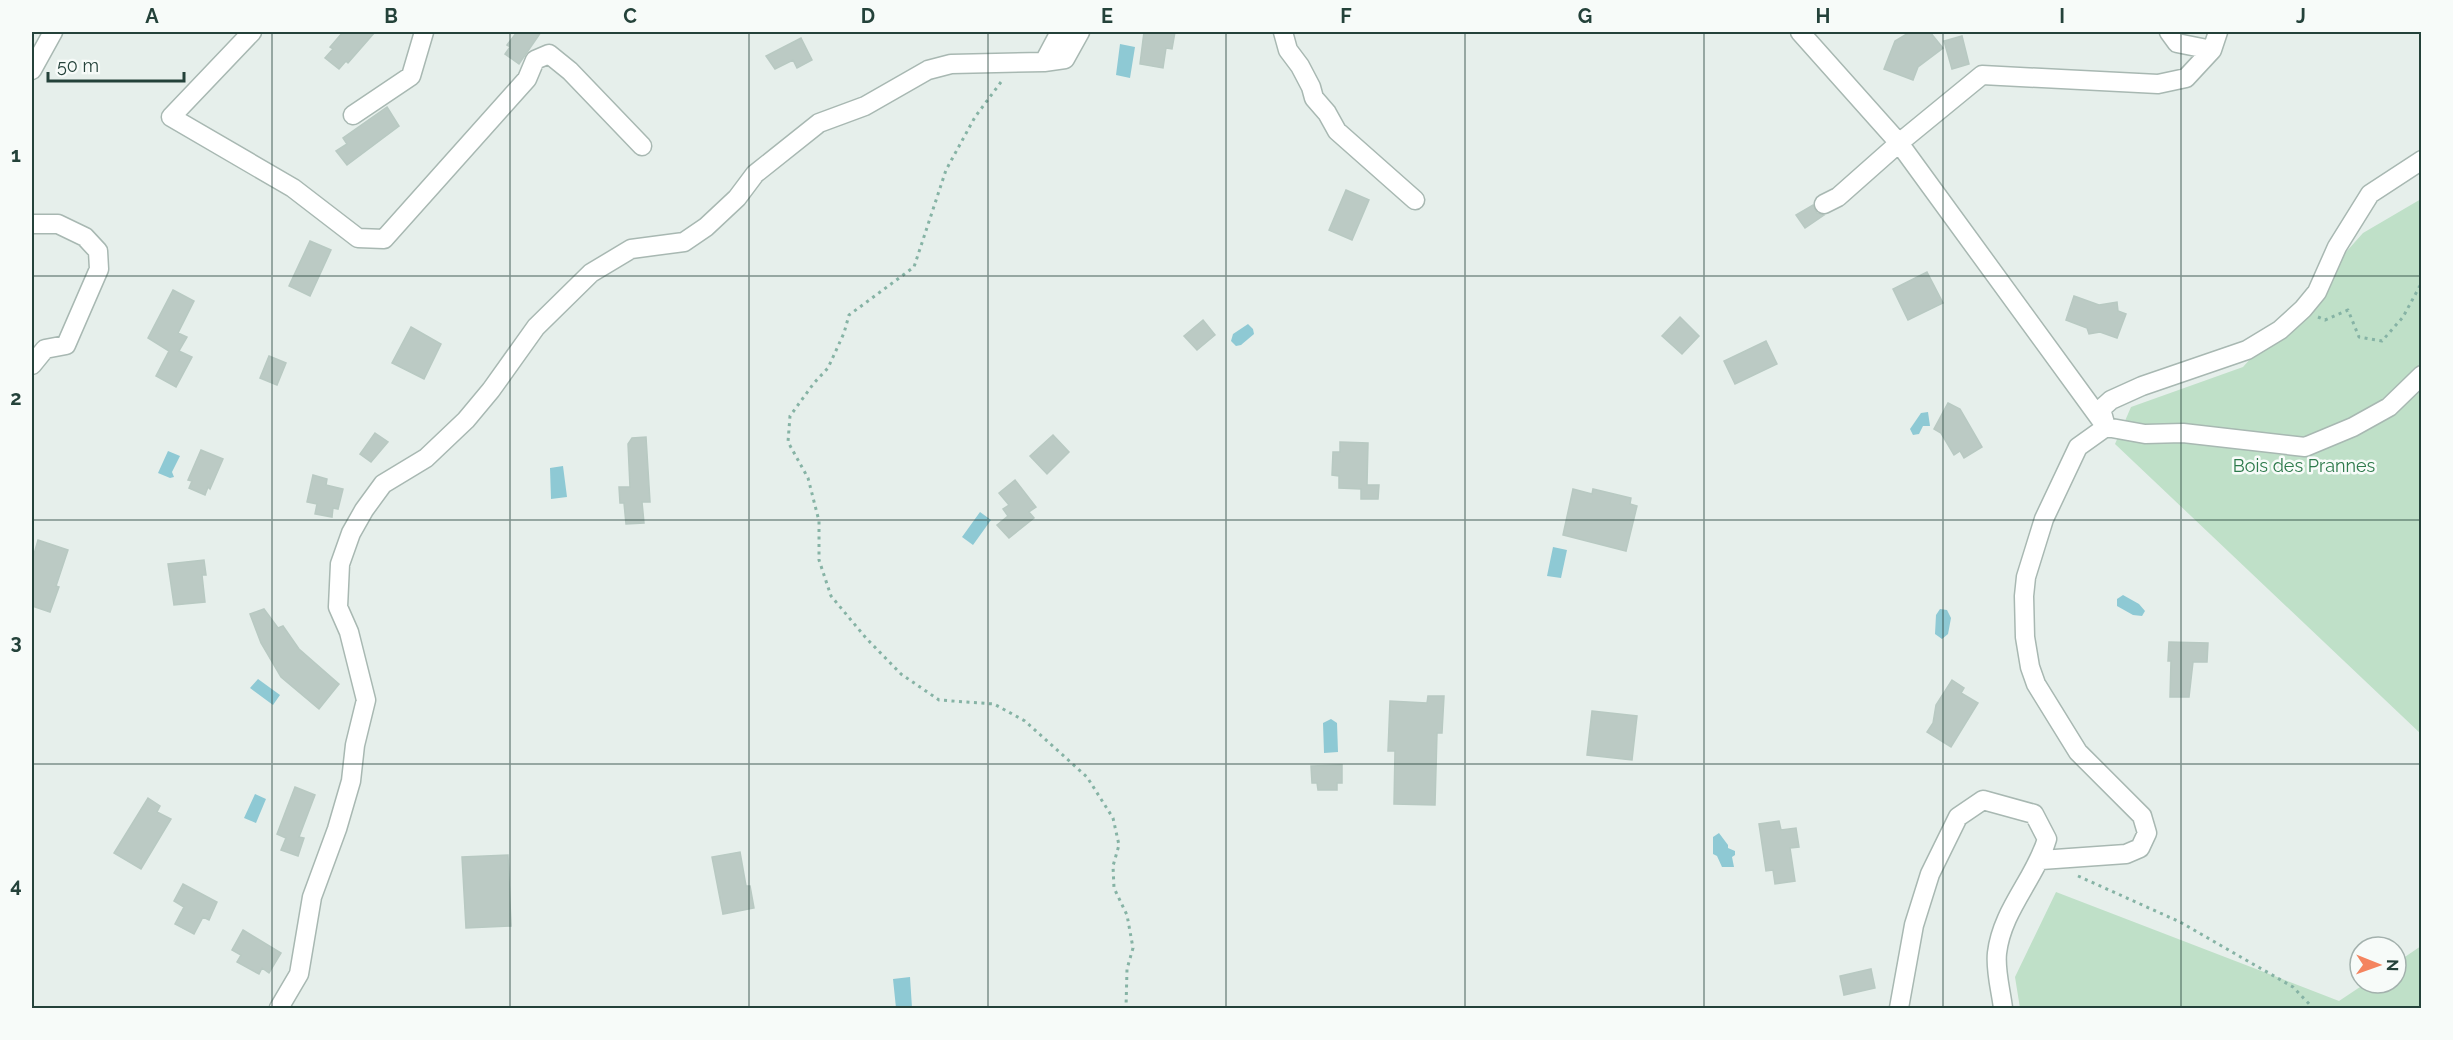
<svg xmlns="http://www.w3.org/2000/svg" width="2453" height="1040" font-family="Raleway,sans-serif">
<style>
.green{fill:#bfe0c8}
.water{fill:#8ec9d4}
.building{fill:#bbcac4;stroke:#b8c9c2;stroke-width:1.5}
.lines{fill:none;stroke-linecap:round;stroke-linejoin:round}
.minor-casing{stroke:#a8b8b2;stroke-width:21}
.path{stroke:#86b3a5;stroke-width:3;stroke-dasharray:3 4.5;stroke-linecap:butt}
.minor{stroke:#fff;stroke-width:18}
.grid{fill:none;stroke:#24423a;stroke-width:1.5;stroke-opacity:0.55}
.labels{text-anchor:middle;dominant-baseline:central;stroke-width:5;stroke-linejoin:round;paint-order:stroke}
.park-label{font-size:18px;fill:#2d7a4b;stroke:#f7fbf9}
.neatline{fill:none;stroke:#24423a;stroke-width:2}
.grid-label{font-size:20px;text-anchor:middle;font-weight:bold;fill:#24423a}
</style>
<rect width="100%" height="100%" fill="#e6efeb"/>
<path class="green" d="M2421,199v535l-306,-290 16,-37 112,-40 120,-134z
M2056,892l283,109 27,-18h30v-20l25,-17v62h-401l-5,-31z"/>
<path class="water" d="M1120,44l15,3 -5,31 -14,-3z
M1248,324l5,5 1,5 -13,11 -5,1 -5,-5 2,-7z
M1928,412l2,14h-7l-4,8 -6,1 -3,-6 11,-16z
M168,451l12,5 -8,16 2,5 -4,1 -12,-5z
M563,466l4,31 -16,2 -1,-31z
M980,512l11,8 -18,25 -11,-8z
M1553,547l14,3 -6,28 -14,-2z
M2123,595l16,9 6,7 -3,5 -9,-1 -16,-9v-7z
M1940,609l7,1 4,8 -3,16 -6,5 -7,-5 1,-19z
M258,679l22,16 -7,10 -23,-17z
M1331,719l6,4 1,29 -14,1 -1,-30z
M255,794l11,5 -10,24 -12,-5z
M1719,833l9,12v3l7,3v4l-3,2 2,10h-12l-5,-11 -4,-2v-17z
M910,977l2,31h-16l-3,-29z"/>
<path class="building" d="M343,32h32l-27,31 -2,-2 -7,8 -14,-11 8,-9 -3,-2z
M517,32h24l-22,32 -14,-10 5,-7 -3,-2z
M1144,32h31l-3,17 -6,-1 -3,20 -23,-4z
M1910,32h20l13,16 -25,19 -5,13 -29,-11 11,-28z
M1962,36l7,28 -17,5 -8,-28z
M801,38l11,22 -15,8 -4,-8 -18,9 -9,-13z
M387,107l12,19 -52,39 -11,-14 11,-7 -4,-6z
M1346,190l23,10 -17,40 -23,-10z
M1813,205l4,8 7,2 -19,13 -9,-13z
M310,241l21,9 -21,46 -21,-10z
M1927,272l16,31 -35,17 -15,-31z
M173,290l21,11 -16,32 9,4 -8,14 13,6 -16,30 -20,-11 13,-25 -21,-13z
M2074,296l25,9 18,-3 1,9 8,3 -9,24 -17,-6 -11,2 -2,-6 -21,-8z
M1680,317l19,19 -17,18 -20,-18z
M1203,320l12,15 -18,15 -13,-14z
M411,327l30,17 -17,35 -32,-16z
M1766,341l11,23 -42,20 -11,-23z
M269,356l17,7 -9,22 -17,-7z
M1948,403l12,6 22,38 -18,11 -4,-7 -6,4 -13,-22 -7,-4z
M375,433l13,9 -17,20 -11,-8z
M1053,435l16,17 -22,22 -17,-18z
M646,437l4,65h-8l2,21 -18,1 -2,-21h-4l-1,-16h11l-2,-43 4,-6z
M1340,442l28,1 -1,42h12l-1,14h-17v-10l-22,-1v-12l-7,-1 1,-23h7z
M201,450l22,9 -13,30 -2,-2 -3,8 -16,-7 3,-7 -4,-1z
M313,475l14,4 -1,6 17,4 -5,20 -5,-1 -1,9 -17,-3 2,-10 -10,-2z
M1015,480l21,27 -7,5 5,6 -25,20 -12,-13 11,-9 -5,-7 6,-4 -10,-12z
M1573,489l19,5 1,-5 38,9 -1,6 7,2 -11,45 -63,-16z
M38,540l30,10 -12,36 3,1 -9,25 -18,-6v-45z
M204,560l2,15h-4l3,27 -31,3 -6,-41z
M264,609l14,19 5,-2 16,23 40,35 -20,25 -38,-32 -20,-34 -11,-29z
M2169,642l39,1 -1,19h-14l-4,35h-19l1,-36h-3z
M1952,680l12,8 -3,5 17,10 -27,44 -24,-15 6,-9 3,-18z
M1428,696h16l-2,37h-5l-2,72 -41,-1 1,-53h-7l2,-50 37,2z
M1592,711l45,5 -5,44 -45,-5z
M1342,765v18h-5v7h-19l-1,-7h-5l-1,-17z
M295,787l20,8 -16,42 5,1 -6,18 -17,-6 5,-12 -9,-4z
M148,798l12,8 -3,6 14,7 -30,50 -27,-16z
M1779,821l2,9 15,-2 3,19 -9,1 5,33 -20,3 -2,-14 -7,1 -7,-47z
M740,852l6,34h4l4,22 -31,6 -11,-57z
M508,855l3,71 -45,2 -4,-71z
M183,884l34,18 -8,18 -6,-3 -9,17 -19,-10 9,-17 -10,-6z
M243,930l38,23 -12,20 -7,-5 -3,6 -22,-12 4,-7 -9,-5z
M1871,969l4,19 -31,7 -4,-19z"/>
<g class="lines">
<g class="minor-casing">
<path id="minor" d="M252,32l-81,85 122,71 65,50 26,1 143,-160 8,-19 14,-6 21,17 72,75
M1283,32l5,18 12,16 11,21 3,11 13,15 10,18 78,69
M1800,32l99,111 -61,54 -14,7
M2169,32l8,11 35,7
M2218,32l-6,18 -26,28 -28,6 -176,-9 -83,68 207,284 39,7 38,-1 122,14 48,-20 36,-20 33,-32
M1044,62l16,-30
M32,70l21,-38
M353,115l58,-39 13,-44
M32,224h26l27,13 13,14 1,18 -33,76 -21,4 -13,16
M2041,860l85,-6 14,-6 7,-15 -5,-17 -64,-64 -42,-68 -6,-17 -5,-30 -1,-41 2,-19 18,-58 34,-72 28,-20 -5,-18 10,-9 31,-14 105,-36 33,-20 23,-21 14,-17 20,-45 33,-53 52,-34
M279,1008l20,-34 13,-77 25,-68 14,-48 4,-36 11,-45 -17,-68 -11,-25 2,-43 11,-31 13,-23 19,-26 43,-26 40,-38 25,-30 45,-63 55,-54 40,-24 53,-7 22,-15 31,-29 18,-24 64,-51 46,-17 63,-36 23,-6 93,-2 21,-3 15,-27
M1899,1008l15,-83 16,-51 28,-57 25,-17 51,14 13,25c-12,40 -45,71 -50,114 -2,17 4,38 6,55"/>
</g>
<path class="path" d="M1001,82l-26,35 -29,53 -32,97 -65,48 -5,18 -16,35 -14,15 -24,33 -2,26 20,36 11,43v39l12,36 35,42 35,36 38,26 55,4 31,17 62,56 26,41 6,27 -6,21 1,22 13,27 6,33 -6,21 -1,39
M2318,317l7,3 23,-10 11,27 23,4 21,-24 19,-35
M2078,876l102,46 113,65 20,21"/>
<use href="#minor" class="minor"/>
</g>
<path class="grid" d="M272,32v976M510,32v976M749,32v976M988,32v976M1226,32v976M1465,32v976M1704,32v976M1943,32v976M2181,32v976M32,276h2390M32,520h2390M32,764h2390"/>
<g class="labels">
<g class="park-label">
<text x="2304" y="465">Bois des Prannes</text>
</g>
</g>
<rect width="2453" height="1040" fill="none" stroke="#f7fbf9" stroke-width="66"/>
<g transform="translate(2378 965) rotate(91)"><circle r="28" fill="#f7fbf9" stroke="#a3b1ad" stroke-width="1.5"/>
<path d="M0-4.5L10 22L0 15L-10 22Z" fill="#f4845f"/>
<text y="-9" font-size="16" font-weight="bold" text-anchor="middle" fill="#24423a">N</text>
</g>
<path d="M48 72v9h136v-9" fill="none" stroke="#24423a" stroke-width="3"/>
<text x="57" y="72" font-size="18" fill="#24423a" stroke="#f7fbf9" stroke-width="4.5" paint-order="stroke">50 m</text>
<rect x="33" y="33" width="2387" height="974" class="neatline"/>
<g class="grid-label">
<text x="152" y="23">A</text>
<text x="391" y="23">B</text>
<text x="630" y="23">C</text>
<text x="868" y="23">D</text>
<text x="1107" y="23">E</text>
<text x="1346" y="23">F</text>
<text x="1585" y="23">G</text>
<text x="1823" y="23">H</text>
<text x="2062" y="23">I</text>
<text x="2301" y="23">J</text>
<text x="16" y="162">1</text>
<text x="16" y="405">2</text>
<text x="16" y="649">3</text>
<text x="16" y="892">4</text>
</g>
</svg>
